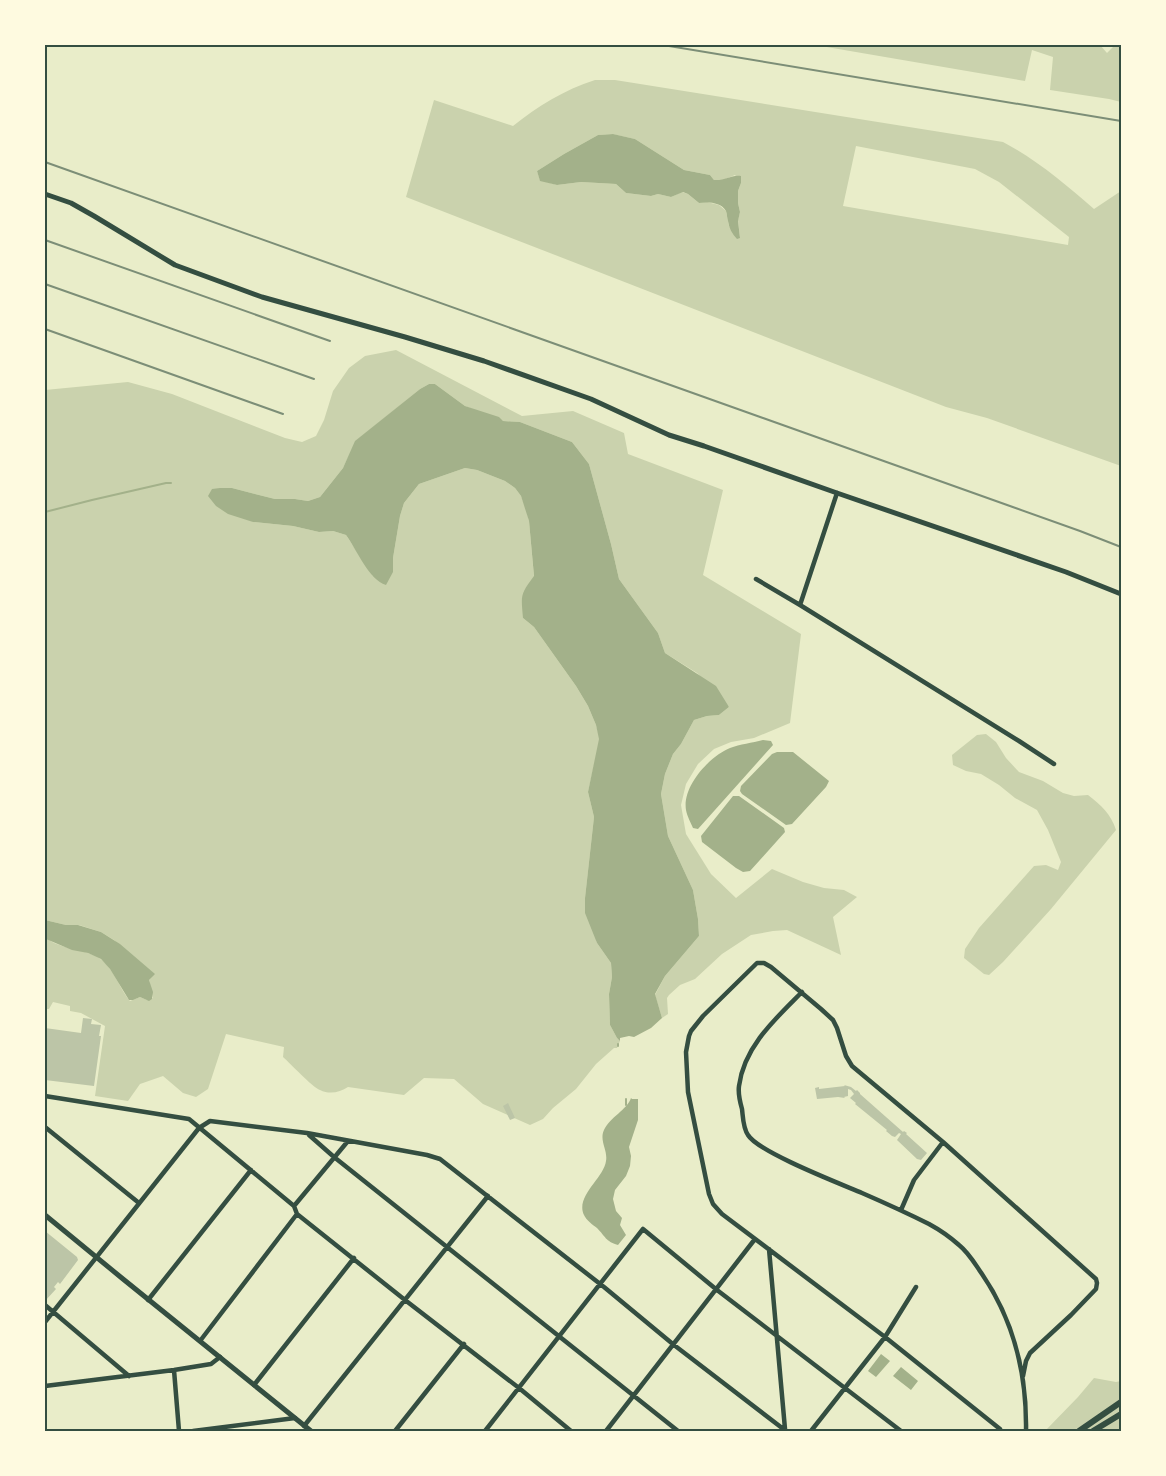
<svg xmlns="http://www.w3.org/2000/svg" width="1166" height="1476" font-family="Raleway,sans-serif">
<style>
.green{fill:#cad2ad;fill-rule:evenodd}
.water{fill:#a3b18a}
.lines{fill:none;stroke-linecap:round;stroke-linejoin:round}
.stream{stroke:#a3b18a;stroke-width:2}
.building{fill:#bcc5a7}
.minor{stroke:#344e41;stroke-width:4.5}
.tertiary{stroke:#344e41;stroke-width:5}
.secondary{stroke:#344e41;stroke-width:6}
.rail{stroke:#7c8e77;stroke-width:2}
.neatline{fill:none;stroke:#344e41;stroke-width:2}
</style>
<rect width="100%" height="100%" fill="#e9edc9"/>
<path class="green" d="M815,45h285l7,8 8,-8h6v57l-12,-3 -59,-9 3,-33 -21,-7 -7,31z
M595,80h20l388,62c34,18 62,42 91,67l27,-18v275l-134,-48 -41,-11 -540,-210 28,-97 79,26c25,-20 51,-36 82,-46zM612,134l23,5 49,31 26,5 4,5 7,1 14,-6 6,8 -3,8v12l2,9 -2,8 2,18 -11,-12 -3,-15 -7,-6 -12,-3 -8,1 -11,-9 -6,-2 -11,5 -13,-3 -7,2 -25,-3 -10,-9 -35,-2 -24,3 -17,-5 -3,-9 27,-17 34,-19zM856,146l119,23 24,13 70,55 -1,8 -225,-39z
M396,350l126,66 51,-5 51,22 4,21 95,36 -20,85 98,59 -11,89 -36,15 -23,4 -17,7 -16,15 -12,20 -5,21 5,29 25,40 25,24 36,-29 31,13 21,6 20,2 13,7 -24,20 8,38 -54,-25 -14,1 -22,4 -29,19 -27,25 -15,6 -11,10 -2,3 1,16 -6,4 -7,-23 10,-19 34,-40 -1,-17 -5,-29 -25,-54 -7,-42 4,-20 8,-20 8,-10 13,-24 13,-4 12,-1 10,-8 -32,-34 -32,-20 -7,-20 -39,-54 -8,-35 -22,-80 -17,-22 -52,-20 -17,-1 -38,-15 -30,-22h-6l-9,5 -64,52 -13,27 -23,29 -12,4 -13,-2h-20l-43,-11 21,34 40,4 26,6 14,-1 13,4 27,41 20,-4v-14l7,-42 4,-13 15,-19 46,-16 12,2 28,11 10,7 6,8 5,13 3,12 5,56 -11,41 11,9 42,59 12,20 8,19 4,14 -12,53 6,25 -9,81 12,45 14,20 1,14 -3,17 1,31 7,13 3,3 -3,7h-3l-18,16 -20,25 -23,19 -10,11 -13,6 -47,-21 -29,-25 -30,-1 -20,17 -56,-8c-8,5 -18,8 -28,3 -8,-3 -29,-26 -37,-33l1,-10 -58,-13 -18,55 -12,8 -13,-4 -20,-17 -23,8 -12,17 -33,-5 10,-70 -24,-13 -11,-2v-5l-17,-4 -4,7h-4v-72c15,13 38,11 54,21 15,10 20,30 31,43l10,-4 7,3 6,-2 -4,-18 5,-6 -40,-34 -13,-8 -22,-7h-13l-21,-5v-375l1,-1v-22l-1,-2v-130l83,-8 44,12 113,44 17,4 14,-6 8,-16 9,-29 16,-23 16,-12z
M986,734l10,8 10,16 13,14 24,9 20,12 11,3 14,-1c13,10 23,19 28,35l-65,79 -48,53 -14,13 -5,-1 -20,-16 1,-9 14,-21 55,-62 12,-1 12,5 3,-8 -13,-32 -11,-20 -22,-12 -16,-13 -18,-11 -15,-3 -13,-6 -1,-10 25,-20z
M1094,1378l22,4 5,-1v49l-2,1h-74l33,-34z"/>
<path class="water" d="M613,134l22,5 49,31 26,5 4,5c11,1 18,-6 27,-4v7l-3,8v12l2,9 -2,9 2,17 -3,1c-5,-5 -8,-11 -9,-18 -1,-3 -1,-7 -2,-10 -5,-9 -18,-9 -27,-8l-11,-9 -5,-2 -12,5 -13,-3 -7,2 -25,-3 -10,-9 -35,-2 -24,3 -17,-4 -3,-10 27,-17 34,-19z
M429,384h6l30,22 34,11 4,4 17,1 52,20 17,22 22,80 8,35 39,54 7,20 51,33 13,21 -10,8 -12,1 -13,4 -13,24 -8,10 -8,20 -4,20 7,42 25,54 5,29 1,17 -34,40 -10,18 7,24 -11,10 -17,9 -5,-1 -9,2v3l-3,-3 -7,-13 -1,-31 3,-17 -1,-14 -14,-20 -12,-30v-15l9,-81 -6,-25 11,-53 -3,-14 -8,-19 -12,-20 -42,-59 -11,-9c-2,-23 -3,-23 11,-42l-5,-55 -8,-25 -6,-8 -10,-7 -28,-11 -12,-2 -46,16 -15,19 -4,13 -7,42v14l-7,13c-17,-5 -29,-35 -40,-50l-13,-4 -14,1 -26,-6 -40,-4 -25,-8 -12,-8 -8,-10 4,-7 8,-1h12l43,11h20l13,2 12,-4 23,-29 12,-27 65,-52z
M763,740l8,1 2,4 -75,84 -5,-1c-2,-5 -6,-12 -7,-18 -4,-24 24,-54 44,-62 10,-4 22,-5 33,-8z
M777,752h16l36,29 -3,6 -34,37 -6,1 -44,-31 -2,-3 1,-5 31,-32z
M733,796h6l45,32 1,4 -35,39 -7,1 -7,-4 -34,-26 -1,-6z
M45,920l21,5h12l23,7 19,12 35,30 -6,6 4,12 -1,7 -3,2 -9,-4 -7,3h-4l-19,-31 -9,-10 -13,-6 -16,-3 -26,-11 -1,-2z
M631,1098l1,1h6v21l-9,27 2,9 -1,10 -4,10 -11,14 -2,9 3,12 6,7 -2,7 6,10 -8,10c-13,-4 -12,-8 -21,-17 -4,-3 -11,-8 -13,-13 -9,-19 20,-37 22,-54 2,-11 -7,-20 -2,-31 6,-13 23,-20 27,-32z
M881,1354l9,7 -14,16 -8,-6z
M901,1367l17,14 -7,9 -18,-14z"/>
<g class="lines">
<path class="stream" d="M45,512l47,-12 74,-17h5
M618,1044v2
M626,1105v-6"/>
</g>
<path class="building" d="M83,1018l9,1 -1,5 10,1 -2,11h2l-7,50 -49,-6v-52l36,5z
M844,1085l7,2 5,4 1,-1 3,3v1l43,38 1,-1 3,2 -1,1 21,19 -6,7 -4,-1 -20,-19 4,-6 -2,-1 -4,4 -3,-1 -6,-5 1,-1 -32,-26 1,-1 -6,-5 4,-4 -3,-4 -3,-1v7l-4,1 1,1 -7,-1 -21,2 -2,-11 4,-1v2l26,-3z
M508,1103l7,15 -5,2 -7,-14z
M45,1231l32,26 1,3 -18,24 -2,-2 -4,5 2,2 -11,12z"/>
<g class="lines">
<path class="minor" d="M837,493l-37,112 219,136 35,23
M756,579l44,26
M802,992c-27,27 -58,55 -63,94 -1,7 1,16 3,23 1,8 1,19 6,26 10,17 93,49 114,58 23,10 45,20 67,31 11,6 21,13 30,21 10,8 16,19 23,29 32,47 45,101 44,157
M45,1096l144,23 105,87 3,8 108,86 114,88 52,43
M45,1127l94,76
M309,1135l25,22 344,274
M294,1206l54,-65
M901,1210l13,-30 29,-38
M769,1249l16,180
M148,1300l103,-130
M45,1305l84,71
M45,1322l154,-194 11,-7 97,12 120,22 13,4 164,128 70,58 112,86
M200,1341l97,-127
M174,1370l5,61
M254,1385l100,-127
M45,1386l129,-16 37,-6 9,-7
M304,1426l184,-230
M1000,1429l-115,-92 -163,-123 -9,-10 -4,-10 -21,-102 -2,-40 3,-16 2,-5 12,-15 54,-53h7l7,4 50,42 12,11 4,8 9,28 6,10 91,76 153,137 1,4 -1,6 -25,26 -41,38 -4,8 -3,15
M193,1431l102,-13
M395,1431l69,-87
M485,1431l158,-202 74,61 184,141
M606,1431l149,-192
M811,1431l74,-94 31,-50"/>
<path class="tertiary" d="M45,194l26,9 23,13 81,49 87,32 143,40 79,24 107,38 78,36 35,11 133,47 229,79 55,22
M45,1215l78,64 188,152"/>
<path class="secondary" d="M1079,1431l42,-29
M1093,1431l28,-17"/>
<path class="rail" d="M663,45l458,76
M45,162l1035,369 41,16
M45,240l285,101
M45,284l269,95
M45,329l238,85"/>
</g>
<rect width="1166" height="1476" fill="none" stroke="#fefae0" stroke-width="93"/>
<rect x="46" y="46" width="1074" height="1384" class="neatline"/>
</svg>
